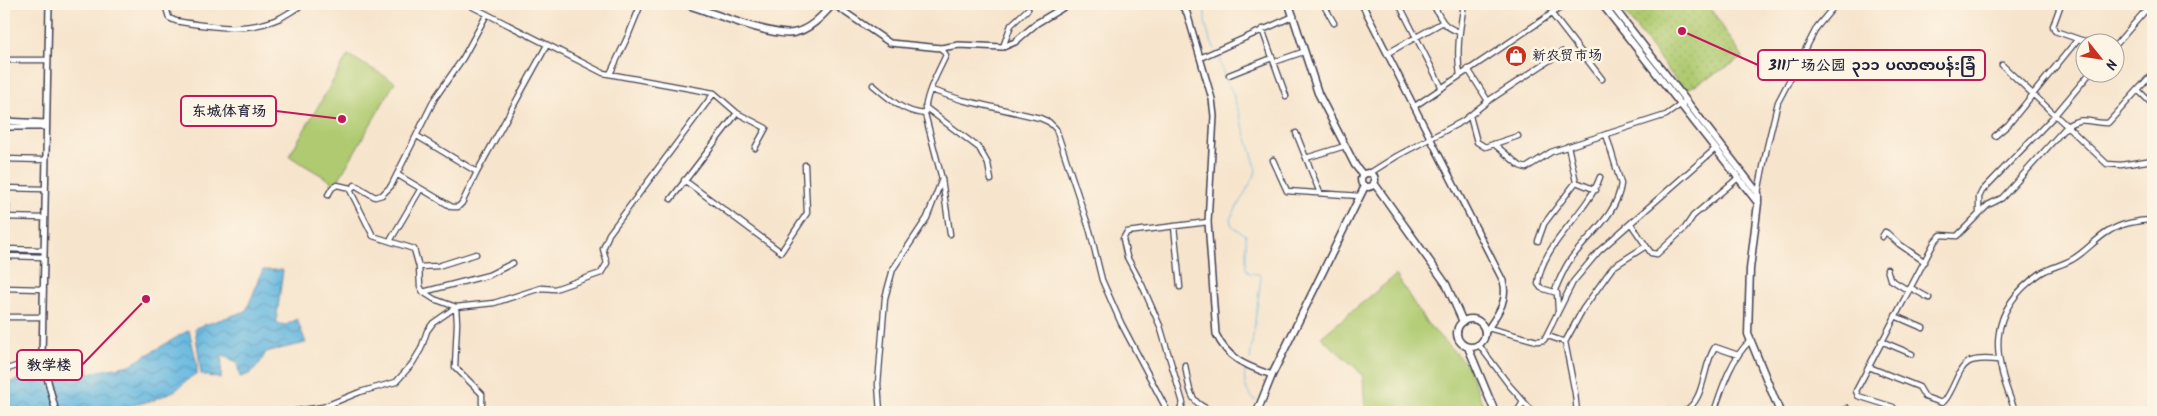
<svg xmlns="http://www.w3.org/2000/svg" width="2157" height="416" font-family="Kalam,'LXGW WenKai TC','Noto Sans Myanmar',sans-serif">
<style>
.grass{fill:#afca70;stroke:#687656}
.park{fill:url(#park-dots);stroke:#687656}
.water{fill:url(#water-waves);stroke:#436c8e}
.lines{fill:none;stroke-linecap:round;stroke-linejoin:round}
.stream{stroke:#64b7e0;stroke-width:1}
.minor-casing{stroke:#423f51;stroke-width:7}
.tertiary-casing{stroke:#423f51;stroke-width:8}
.secondary-casing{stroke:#423f51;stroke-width:9}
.minor{stroke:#fff;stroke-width:4.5}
.tertiary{stroke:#fff;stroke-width:5}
.secondary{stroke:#fff;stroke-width:6}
.labels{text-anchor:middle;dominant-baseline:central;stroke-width:5;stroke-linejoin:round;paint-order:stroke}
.poi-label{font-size:14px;fill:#22223b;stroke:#fcf5e5;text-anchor:start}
.leader{fill:none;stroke:#c2185b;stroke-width:2}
.callout-dot{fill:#c2185b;stroke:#fcf5e5;stroke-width:2}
.callout{fill:#fcf5e5;stroke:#c2185b;stroke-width:2}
.callout-label{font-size:15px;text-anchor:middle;font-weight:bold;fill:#22223b}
</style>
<defs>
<pattern id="park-dots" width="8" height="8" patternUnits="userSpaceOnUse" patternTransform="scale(1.25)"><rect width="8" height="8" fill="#afca70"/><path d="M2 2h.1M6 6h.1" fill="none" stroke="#96ad62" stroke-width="1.8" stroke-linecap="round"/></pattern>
<pattern id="water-waves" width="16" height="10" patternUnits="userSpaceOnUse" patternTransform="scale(1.25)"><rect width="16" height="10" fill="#64b7e0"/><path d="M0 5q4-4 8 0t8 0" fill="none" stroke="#5294b7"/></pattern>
</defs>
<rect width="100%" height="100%" fill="#fcf5e5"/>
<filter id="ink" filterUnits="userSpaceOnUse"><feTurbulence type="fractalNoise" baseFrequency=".02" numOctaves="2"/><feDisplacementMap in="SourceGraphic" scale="10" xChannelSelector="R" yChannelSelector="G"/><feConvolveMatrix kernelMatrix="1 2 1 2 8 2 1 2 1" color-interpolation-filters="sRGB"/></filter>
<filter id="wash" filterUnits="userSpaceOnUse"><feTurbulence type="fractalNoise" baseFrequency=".0096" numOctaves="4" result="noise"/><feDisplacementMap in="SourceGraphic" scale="20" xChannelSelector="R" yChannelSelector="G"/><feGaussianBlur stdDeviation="1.12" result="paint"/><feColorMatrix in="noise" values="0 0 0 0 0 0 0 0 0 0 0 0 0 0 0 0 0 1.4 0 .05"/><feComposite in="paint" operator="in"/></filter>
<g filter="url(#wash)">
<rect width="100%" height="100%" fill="#f7e4cc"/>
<path class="grass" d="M348,55l47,27 -59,102 -47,-28z
M1396,275l29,46 42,44 19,47h-117l-4,-3 -2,-32 -6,-8 -36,-32z"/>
<path class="park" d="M1618,4h90l35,54 -59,33z"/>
<path class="water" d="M263,270h20l-7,53 10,2 11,-6 9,24 -40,9c-7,13 -11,22 -26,25l-3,-15 -15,-6 -1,23 -20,-5 -6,-46 51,-17z
M189,330l8,34v11l-5,1 -16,14 -22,10 -48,12h-102v-28l34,-11 40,2 52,-10z"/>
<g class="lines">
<path class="stream" d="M1205,4c-1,18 1,29 10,45
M1218,52l7,28 7,11 24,76 -1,8 -25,44c1,9 9,12 16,16v33l3,5 10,1 2,3 -11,82
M1245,370c-2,13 1,23 11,31
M1268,408l3,4"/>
</g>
</g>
<g filter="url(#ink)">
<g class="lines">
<g class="minor-casing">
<path id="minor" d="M165,4l4,14 7,3c34,6 71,12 104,-3 8,-4 16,-10 24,-14
M467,4l136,69 111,20 23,20 29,15 -11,20
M1323,4l11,19
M1399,4l43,84
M1433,4c8,15 9,22 26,28
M2061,4l-8,22 2,5 23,8
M1551,13l51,66
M487,14l-24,44 -28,40 -44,88 -9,9 -7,2 -20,-12 -5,5 23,46 41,13 5,18 1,19 3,6 11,7 22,8 38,-4 47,-15 14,1 46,-16 6,-10 -4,-14 6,-15 105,-141
M1262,29l24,67
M1003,47l8,-22 17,-16
M2114,47l37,-43
M941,48l5,7c-8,18 -21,39 -21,59l17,65 8,55
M1388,53l55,-31
M1200,58l94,-42
M4,60h43
M1274,62l29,-10
M1468,69l20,32
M2153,73l-45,50c-17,1 -24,-8 -41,3l40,38 14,1 32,-5
M610,74l18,-38 13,-32
M1229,75l43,-17
M1460,75c-4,-24 0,-47 4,-71
M873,85c16,14 30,27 52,29
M931,90l31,10 78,18 9,4 7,7 34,102 12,49 19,43 47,89
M2138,90l15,15
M1415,106l151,-102
M925,107l54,41 9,16 3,16
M1470,116l7,26 8,5 33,-11
M1296,133l24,60
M417,136l60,36
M1995,136l13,-11 70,-86 10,3
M1494,144l26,22 6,2 25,-16 115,-37 17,-12
M1306,158l39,-12
M4,159l41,1
M1273,160l14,31 73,5
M1370,173l27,-17 66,-35 25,-20 74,-49
M398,175l54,32h6l4,-4 15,-31 70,-127
M684,180l97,72 26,-39 -2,-48
M1576,182l20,8
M4,188l40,1
M1758,193l9,-46 11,-45 39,-75 19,-23
M328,195l4,-7 5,-3 13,3
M671,199l66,-86
M1979,213v-16l3,-6 73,-76 -53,-50
M4,217l39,1
M1631,224l20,29 6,1 28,-26 8,-12 45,-38
M1174,226l6,61
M1882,237l3,-5 2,1 12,11 26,18
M390,241l30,-51
M1538,241l6,-17 32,-42 -8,-36
M4,249l40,1
M5,256l38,1
M6,256l1,-51
M419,267l19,-1 38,-12
M1887,269l3,10 19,12
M4,288l39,1
M1911,288l18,10
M423,292l66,-17 24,-12
M1554,292c5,-11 9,-22 16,-32 17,-24 47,-44 51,-76l-15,-50
M456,307l1,16 -2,44 27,27v10
M1558,310l-1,-17 -16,-5 -3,-4c3,-39 49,-70 62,-107
M1895,316l28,12
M4,317h38
M1488,328l49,13 7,-1 29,-58 26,-31 116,-102
M1548,336l17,6 10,51 2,19
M1881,341l31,13
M1565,342l18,-33 30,-42 33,-21
M1479,345l30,40 24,27
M1185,365c5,26 3,39 31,47
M1869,367l50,20 6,10 17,6c4,-3 5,-5 7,-9 15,-28 11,-38 49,-34
M4,370l38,-12
M1893,407l-35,-11 -2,-5 79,-150 6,-6 16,1 31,-31 14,-7 65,-72 -12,-11 36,-43
M290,412l33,-5 37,-15 36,-10 16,-18 9,-15 6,-18 6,-8 23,-16
M880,412l-2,-28 7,-86 8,-29 34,-51 15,-39
M1179,412l4,-9 -23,-77 -18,-41 -15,-28 -4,-18 4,-7 81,-10
M1517,412l6,-10
M1683,412c23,-11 19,-46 32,-65l23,8
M1714,412c8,-24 17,-54 37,-72
M1844,412l3,-4
M2016,412c-24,-54 -31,-101 25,-139 10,-6 22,-8 32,-14 12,-7 21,-18 33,-26 13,-9 32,-13 47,-13"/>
</g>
<g class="tertiary-casing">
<path id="tertiary" d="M49,4l-7,354 14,54
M833,4l57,39 51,5 18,-3 44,2 12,-5 22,-19 32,-19
M1180,4l7,9 25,86 2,17 -6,106 8,112c12,26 31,32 56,41
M1362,4l141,277c6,21 -7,35 -18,52
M4,121l42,2
M4,127h42"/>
</g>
<g class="secondary-casing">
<path id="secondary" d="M685,4c23,7 87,33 108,29 17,-3 29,-17 40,-29
M1289,4l29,89 37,72 8,10
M1602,4l156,199
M1611,4l147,189v10l-8,66 -2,65 32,78
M1361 180a7 7 0 1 1 14 0a7 7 0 1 1-14 0Z
M1374,183l72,101 17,38
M1457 333a14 14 0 1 1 28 0a14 14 0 1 1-28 0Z
M1468,347l27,65
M1257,412l15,-37 93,-189"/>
</g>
<use href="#minor" class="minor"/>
<use href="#tertiary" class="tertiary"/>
<use href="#secondary" class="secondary"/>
</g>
</g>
<defs>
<g id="shop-disc" transform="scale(1.125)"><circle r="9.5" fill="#c8321e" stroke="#fcf5e5"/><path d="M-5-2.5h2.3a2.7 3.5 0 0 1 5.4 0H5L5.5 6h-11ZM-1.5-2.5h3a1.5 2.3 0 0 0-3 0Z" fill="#fff"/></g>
</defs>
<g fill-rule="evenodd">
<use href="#shop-disc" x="1516" y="56"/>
</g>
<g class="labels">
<g class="poi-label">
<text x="1532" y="56">新农贸市场</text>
</g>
</g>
<path class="leader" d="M1682 31L1758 65M342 119L276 111M146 299L82 365"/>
<g class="callout-dot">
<circle cx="1682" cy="31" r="5"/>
<circle cx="342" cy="119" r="5"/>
<circle cx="146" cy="299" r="5"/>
</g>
<g class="callout">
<rect x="1758" y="50" width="227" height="30" rx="5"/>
<rect x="181" y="96" width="95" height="30" rx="5"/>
<rect x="17" y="350" width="65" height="30" rx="5"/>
</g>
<g class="callout-label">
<text x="1872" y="70">311广场公园 ၃၁၁ ပလာဇာပန်းခြံ</text>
<text x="229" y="116">东城体育场</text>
<text x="49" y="370">教学楼</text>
</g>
<rect width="2157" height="416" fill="none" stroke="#fcf5e5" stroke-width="20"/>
<g transform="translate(2100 58) rotate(120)"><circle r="24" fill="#fcf5e5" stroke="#a5a1a1"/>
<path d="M0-4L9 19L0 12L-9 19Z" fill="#c8321e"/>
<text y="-8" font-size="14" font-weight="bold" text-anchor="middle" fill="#22223b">N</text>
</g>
</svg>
